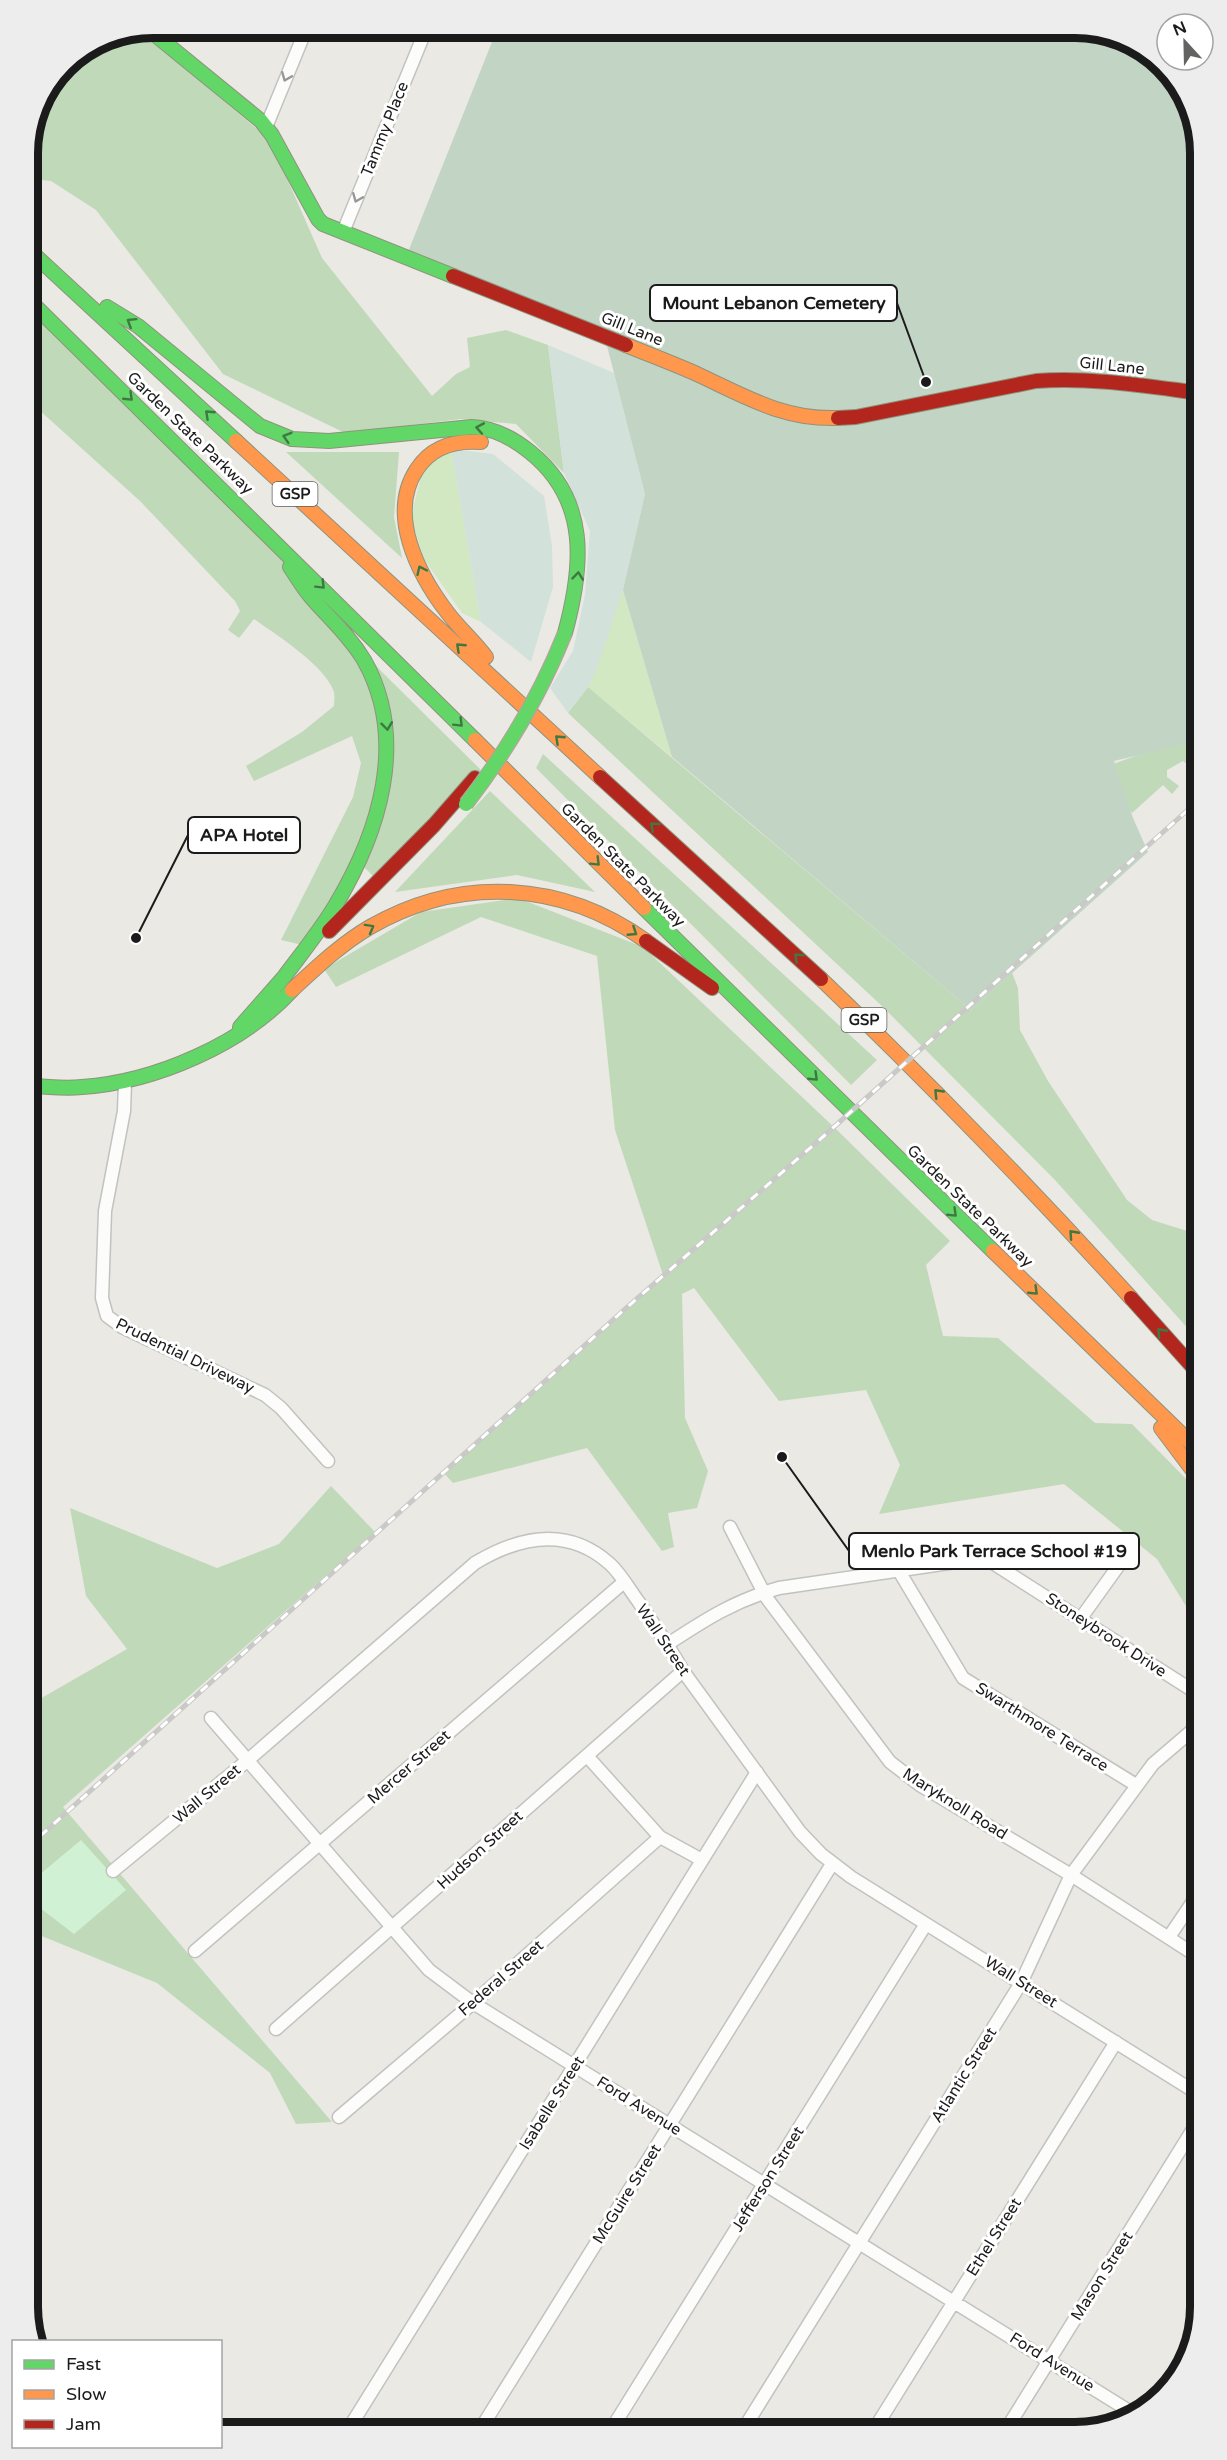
<svg xmlns="http://www.w3.org/2000/svg" width="1227" height="2460" font-family="'Varela Round',sans-serif">
<style>
.grass{fill:#d2e8c2}
.forest{fill:#c0d9b9}
.wetland{fill:#d2e1da}
.cemetery{fill:#c2d5c5}
.park{fill:#d1f1d5}
.lines{fill:none;stroke-linecap:round;stroke-linejoin:round}
.street-casing{stroke:#c2c2c0;stroke-width:15}
.fast-casing{stroke:#8f937d;stroke-width:16}
.slow-casing{stroke:#8f937d;stroke-width:16}
.jam-casing{stroke:#8f937d;stroke-width:16}
.street{stroke:#fcfcfb;stroke-width:12}
.fast{stroke:#63d668;stroke-width:14}
.slow{stroke:#ff974d;stroke-width:14}
.jam{stroke:#b3261e;stroke-width:14}
.rail-casing{stroke:#c9c9c8;stroke-width:5}
.rail{stroke:#fff;stroke-width:3;stroke-dasharray:9;stroke-linecap:butt}
.fast-bridge-casing{stroke:#be9da1;stroke-width:16;stroke-linecap:butt}
.fast-bridge{stroke:#63d668;stroke-width:14}
.oneway{stroke:#979796}
.oneway2{stroke:#3f7842}
.labels{text-anchor:middle;dominant-baseline:central;stroke-width:6;stroke-linejoin:round;paint-order:stroke}
.shield{fill:#fff;stroke:#5f5f5f;stroke-width:1.5}
.shield-label{font-size:15px;font-weight:bold;fill:#1b1b1b}
.street-label{font-size:16px;fill:#1b1b1b;stroke:#fff}
.rim{fill:none;stroke:#1b1b1b;stroke-width:8}
.leader{fill:none;stroke:#1b1b1b;stroke-width:2}
.callout-dot{fill:#1b1b1b;stroke:#fff;stroke-width:2}
.callout{fill:#fff;stroke:#1b1b1b;stroke-width:2}
.callout-label{font-size:18px;text-anchor:middle;font-weight:bold;fill:#1b1b1b}
</style>
<rect width="100%" height="100%" fill="#eae9e4"/>
<path class="grass" d="M451,449l30,173 -19,-9 -39,-55 -12,-41 13,-52z
M623,590l49,167 -84,-70z"/>
<path class="forest" d="M139,30l131,110 52,118 110,138 24,-22 14,-7 -3,-29 39,-8 42,15 16,128 -48,-49 -55,-5 -116,14 -122,-59 -127,-164 -45,-29 -24,-3v-33l10,-41 27,-40 41,-28z
M27,298l238,232 114,139 102,101 -103,111 -20,-20 -51,85 -26,-6 72,-143 8,-34 -9,-27 -98,45 -8,-15 56,-34 32,-26c0,-4 1,-10 0,-14 -8,-26 -59,-58 -80,-73l-15,19 -11,-8 12,-19 -5,-10 -95,-100 -113,-102z
M286,452h113l-5,65 8,41z
M1200,648v103l-4,6 4,4v9l-2,2 -15,-11 -16,9v7l12,9 -7,8 -9,-9 -31,28 -27,-46 83,-30 -12,-80z
M588,687l383,323 41,-37 6,15 2,42 28,51 79,119 25,20 48,15v107l-145,-162 -172,-173 -315,-294z
M543,754l334,306 -26,25 -315,-317z
M490,791l105,101 -78,-17 -122,17z
M518,898l125,49 193,182 114,112 -24,24 17,71 55,2 97,85 37,1 68,69v136l-43,-70 -93,-75 -185,30 21,-49 -34,-75 -87,11 -85,-113 -12,6 3,124 23,53 -11,37 -29,5 6,34 -12,4 -75,-103 -134,35 -10,-11 220,-197 -48,-145 -18,-174 -116,-39 -145,70 -12,-18 97,-57z
M331,1486l44,46 -312,275 269,315 -36,2 -26,-51 -113,-90 -130,-53v-230l4,4 96,-55 -41,-53 -16,-88 147,60 62,-24z"/>
<path class="wetland" d="M548,345l66,28 31,121 -22,96 -28,84 -7,13 -20,26 -18,-25 23,-37 12,-56 5,-64 -26,-58z
M451,449l42,5 51,42 8,50 1,41 -22,75 -50,-40z"/>
<path class="cemetery" d="M498,27h585l68,26 40,52 9,48v499l-13,5 11,84 -84,20 19,57 15,34 -177,158 -299,-253 -49,-167 22,-96 -40,-156 -199,-81z"/>
<path class="park" d="M81,1840l45,50 -52,44 -47,-36v-13z"/>
<g class="lines">
<g class="street-casing">
<path id="street" d="M266,127l41,-100
M343,232l84,-205
M125,1082l-1,29 -19,100 -3,87 5,18 15,11 143,68 16,13 47,53
M730,1527l36,70 124,165 30,23 151,90 129,83
M899,1571l64,107 173,107
M668,1644c38,-25 66,-43 111,-56l321,-47 16,4 5,9 -2,11 -38,53
M211,1718l218,252 44,33 661,411
M587,1756l73,81 42,23
M113,1871l135,-111 227,-197c45,-27 93,-37 135,1 11,10 19,25 28,37 16,23 31,45 45,70l117,161 21,22 30,23 349,218
M1169,1937l31,-46
M195,1951l429,-369
M276,2029l407,-358
M339,2117l134,-114 187,-166
M346,2433l411,-661
M478,2433l354,-569
M609,2433l317,-509
M741,2433l280,-450 50,-108 82,-111 42,-36 5,-11v-14l-5,-11 -210,-134
M872,2433l244,-391
M1004,2433l196,-315"/>
</g>
<g class="fast-casing">
<path id="fast" d="M147,28l114,93 11,14 46,84 5,5 130,52
M27,248l209,193
M27,298l448,442
M107,307l31,19 122,100 32,13 37,2 143,-14c22,1 42,12 58,25 60,48 53,115 35,181
M644,908l349,343
M284,977c17,-23 36,-46 51,-71 44,-73 74,-166 29,-246 -15,-25 -35,-42 -53,-63 -8,-9 -14,-20 -21,-30
M240,1027l44,-50
M27,1085c18,2 37,4 55,2 73,-5 161,-43 210,-97"/>
</g>
<g class="slow-casing">
<path id="slow" d="M626,345c24,10 49,19 73,30 47,22 85,45 139,43
M236,441l364,336
M481,442c-26,-2 -49,4 -64,27 -30,45 1,105 30,143 12,16 27,29 39,45
M475,740l169,168
M821,979c107,103 210,209 310,319
M292,990c25,-23 49,-46 78,-63 90,-52 192,-46 276,14
M993,1251l207,201
M1161,1428l39,52"/>
</g>
<g class="jam-casing">
<path id="jam" d="M453,276l173,69
M838,418l18,-1 180,-36c55,-4 109,5 164,12
M600,777l221,202
M329,931l105,-106 41,-47
M646,941l66,47
M1131,1298l69,77"/>
</g>
<use href="#street" class="street"/>
<use href="#fast" class="fast"/>
<use href="#slow" class="slow"/>
<use href="#jam" class="jam"/>
<g class="rail-casing">
<path id="rail" d="M27,1848l598,-539 200,-174 375,-336"/>
</g>
<use href="#rail" class="rail"/>
<g class="fast-bridge-casing">
<path id="fast-bridge" d="M466,804c41,-53 74,-108 99,-171"/>
</g>
<use href="#fast-bridge" class="fast-bridge"/>
</g>
<defs><path id="oneway-chevron" d="M-2-3.5L2.5 0L-2 3.5" fill="none" stroke-width="1.6" stroke-linecap="round" stroke-linejoin="round" transform="scale(1.5)"/></defs>
<g class="oneway">
<use href="#oneway-chevron" transform="translate(286 77) rotate(112)"/>
<use href="#oneway-chevron" transform="translate(357 198) rotate(112)"/>
</g>
<g class="oneway2">
<use href="#oneway-chevron" transform="translate(131 322) rotate(-148)"/>
<use href="#oneway-chevron" transform="translate(129 397) rotate(44)"/>
<use href="#oneway-chevron" transform="translate(209 414) rotate(-137)"/>
<use href="#oneway-chevron" transform="translate(480 428) rotate(-170)"/>
<use href="#oneway-chevron" transform="translate(287 437) rotate(-163)"/>
<use href="#oneway-chevron" transform="translate(421 570) rotate(-115)"/>
<use href="#oneway-chevron" transform="translate(578 576) rotate(-84)"/>
<use href="#oneway-chevron" transform="translate(321 585) rotate(45)"/>
<use href="#oneway-chevron" transform="translate(460 647) rotate(-137)"/>
<use href="#oneway-chevron" transform="translate(459 723) rotate(45)"/>
<use href="#oneway-chevron" transform="translate(387 726) rotate(83)"/>
<use href="#oneway-chevron" transform="translate(559 739) rotate(-137)"/>
<use href="#oneway-chevron" transform="translate(654 826) rotate(-138)"/>
<use href="#oneway-chevron" transform="translate(596 862) rotate(45)"/>
<use href="#oneway-chevron" transform="translate(370 928) rotate(-29)"/>
<use href="#oneway-chevron" transform="translate(633 932) rotate(33)"/>
<use href="#oneway-chevron" transform="translate(798 957) rotate(-137)"/>
<use href="#oneway-chevron" transform="translate(814 1077) rotate(44)"/>
<use href="#oneway-chevron" transform="translate(938 1093) rotate(-134)"/>
<use href="#oneway-chevron" transform="translate(953 1213) rotate(44)"/>
<use href="#oneway-chevron" transform="translate(1073 1234) rotate(-132)"/>
<use href="#oneway-chevron" transform="translate(1034 1291) rotate(44)"/>
<use href="#oneway-chevron" transform="translate(1161 1332) rotate(-132)"/>
</g>
<g class="labels">
<g class="shield">
<rect x="272.5" y="482" width="45" height="24" rx="4.5"/>
<rect x="841.5" y="1008" width="45" height="24" rx="4.5"/>
</g>
<g class="shield-label">
<text x="295" y="494">GSP</text>
<text x="864" y="1020">GSP</text>
</g>
<g class="street-label">
<text transform="translate(385 129) rotate(-68)">Tammy Place</text>
<text transform="translate(632 329) rotate(22)">Gill Lane</text>
<text transform="translate(1112 366) rotate(6)">Gill Lane</text>
<text transform="translate(190 433) rotate(44)">Garden State Parkway</text>
<text transform="translate(623 865) rotate(45)">Garden State Parkway</text>
<text transform="translate(970 1206) rotate(44)">Garden State Parkway</text>
<text transform="translate(185 1356) rotate(26)">Prudential Driveway</text>
<text transform="translate(1106 1635) rotate(33)">Stoneybrook Drive</text>
<text transform="translate(663 1640) rotate(56)">Wall Street</text>
<text transform="translate(1042 1727) rotate(32)">Swarthmore Terrace</text>
<text transform="translate(409 1767) rotate(-41)">Mercer Street</text>
<text transform="translate(207 1794) rotate(-40)">Wall Street</text>
<text transform="translate(955 1804) rotate(32)">Maryknoll Road</text>
<text transform="translate(480 1850) rotate(-42)">Hudson Street</text>
<text transform="translate(501 1978) rotate(-41)">Federal Street</text>
<text transform="translate(1021 1982) rotate(32)">Wall Street</text>
<text transform="translate(964 2075) rotate(-58)">Atlantic Street</text>
<text transform="translate(552 2103) rotate(-58)">Isabelle Street</text>
<text transform="translate(639 2106) rotate(32)">Ford Avenue</text>
<text transform="translate(768 2179) rotate(-58)">Jefferson Street</text>
<text transform="translate(627 2194) rotate(-58)">McGuire Street</text>
<text transform="translate(994 2237) rotate(-58)">Ethel Street</text>
<text transform="translate(1102 2276) rotate(-58)">Mason Street</text>
<text transform="translate(1052 2362) rotate(32)">Ford Avenue</text>
</g>
</g>
<path d="M0 0H1227V2460H0ZM153 38H1075A115 115 0 0 1 1190 153V2307A115 115 0 0 1 1075 2422H153A115 115 0 0 1 38 2307V153A115 115 0 0 1 153 38Z" fill="#ededed" fill-rule="evenodd"/>
<path class="rim" d="M153 38H1075A115 115 0 0 1 1190 153V2307A115 115 0 0 1 1075 2422H153A115 115 0 0 1 38 2307V153A115 115 0 0 1 153 38Z"/>
<path class="leader" d="M926 382L897 303M136 938L188 835M782 1457L849 1551"/>
<g class="callout-dot">
<circle cx="926" cy="382" r="6"/>
<circle cx="136" cy="938" r="6"/>
<circle cx="782" cy="1457" r="6"/>
</g>
<g class="callout">
<rect x="650" y="285" width="247" height="36" rx="6"/>
<rect x="188" y="817" width="112" height="36" rx="6"/>
<rect x="849" y="1533" width="290" height="36" rx="6"/>
</g>
<g class="callout-label">
<text x="774" y="309">Mount Lebanon Cemetery</text>
<text x="244" y="841">APA Hotel</text>
<text x="994" y="1557">Menlo Park Terrace School #19</text>
</g>
<rect x="12" y="2340" width="210" height="108" fill="#ffffff" stroke="#a4a4a4" stroke-width="1.5"/>
<rect x="24" y="2360" width="30" height="9" fill="#63d668" stroke="#a4a4a4" stroke-width="1.5"/>
<text x="66" y="2370" font-size="18" fill="#1b1b1b">Fast</text>
<rect x="24" y="2390" width="30" height="9" fill="#ff974d" stroke="#a4a4a4" stroke-width="1.5"/>
<text x="66" y="2400" font-size="18" fill="#1b1b1b">Slow</text>
<rect x="24" y="2420" width="30" height="9" fill="#b3261e" stroke="#a4a4a4" stroke-width="1.5"/>
<text x="66" y="2430" font-size="18" fill="#1b1b1b">Jam</text>
<g transform="translate(1185 42) rotate(338)"><circle r="28" fill="#ffffff" stroke="#a4a4a4" stroke-width="1.5"/>
<path d="M0-4.5L10 22L0 15L-10 22Z" fill="#636361"/>
<text y="-9" font-size="16" font-weight="bold" text-anchor="middle" fill="#1b1b1b">N</text>
</g>
</svg>
